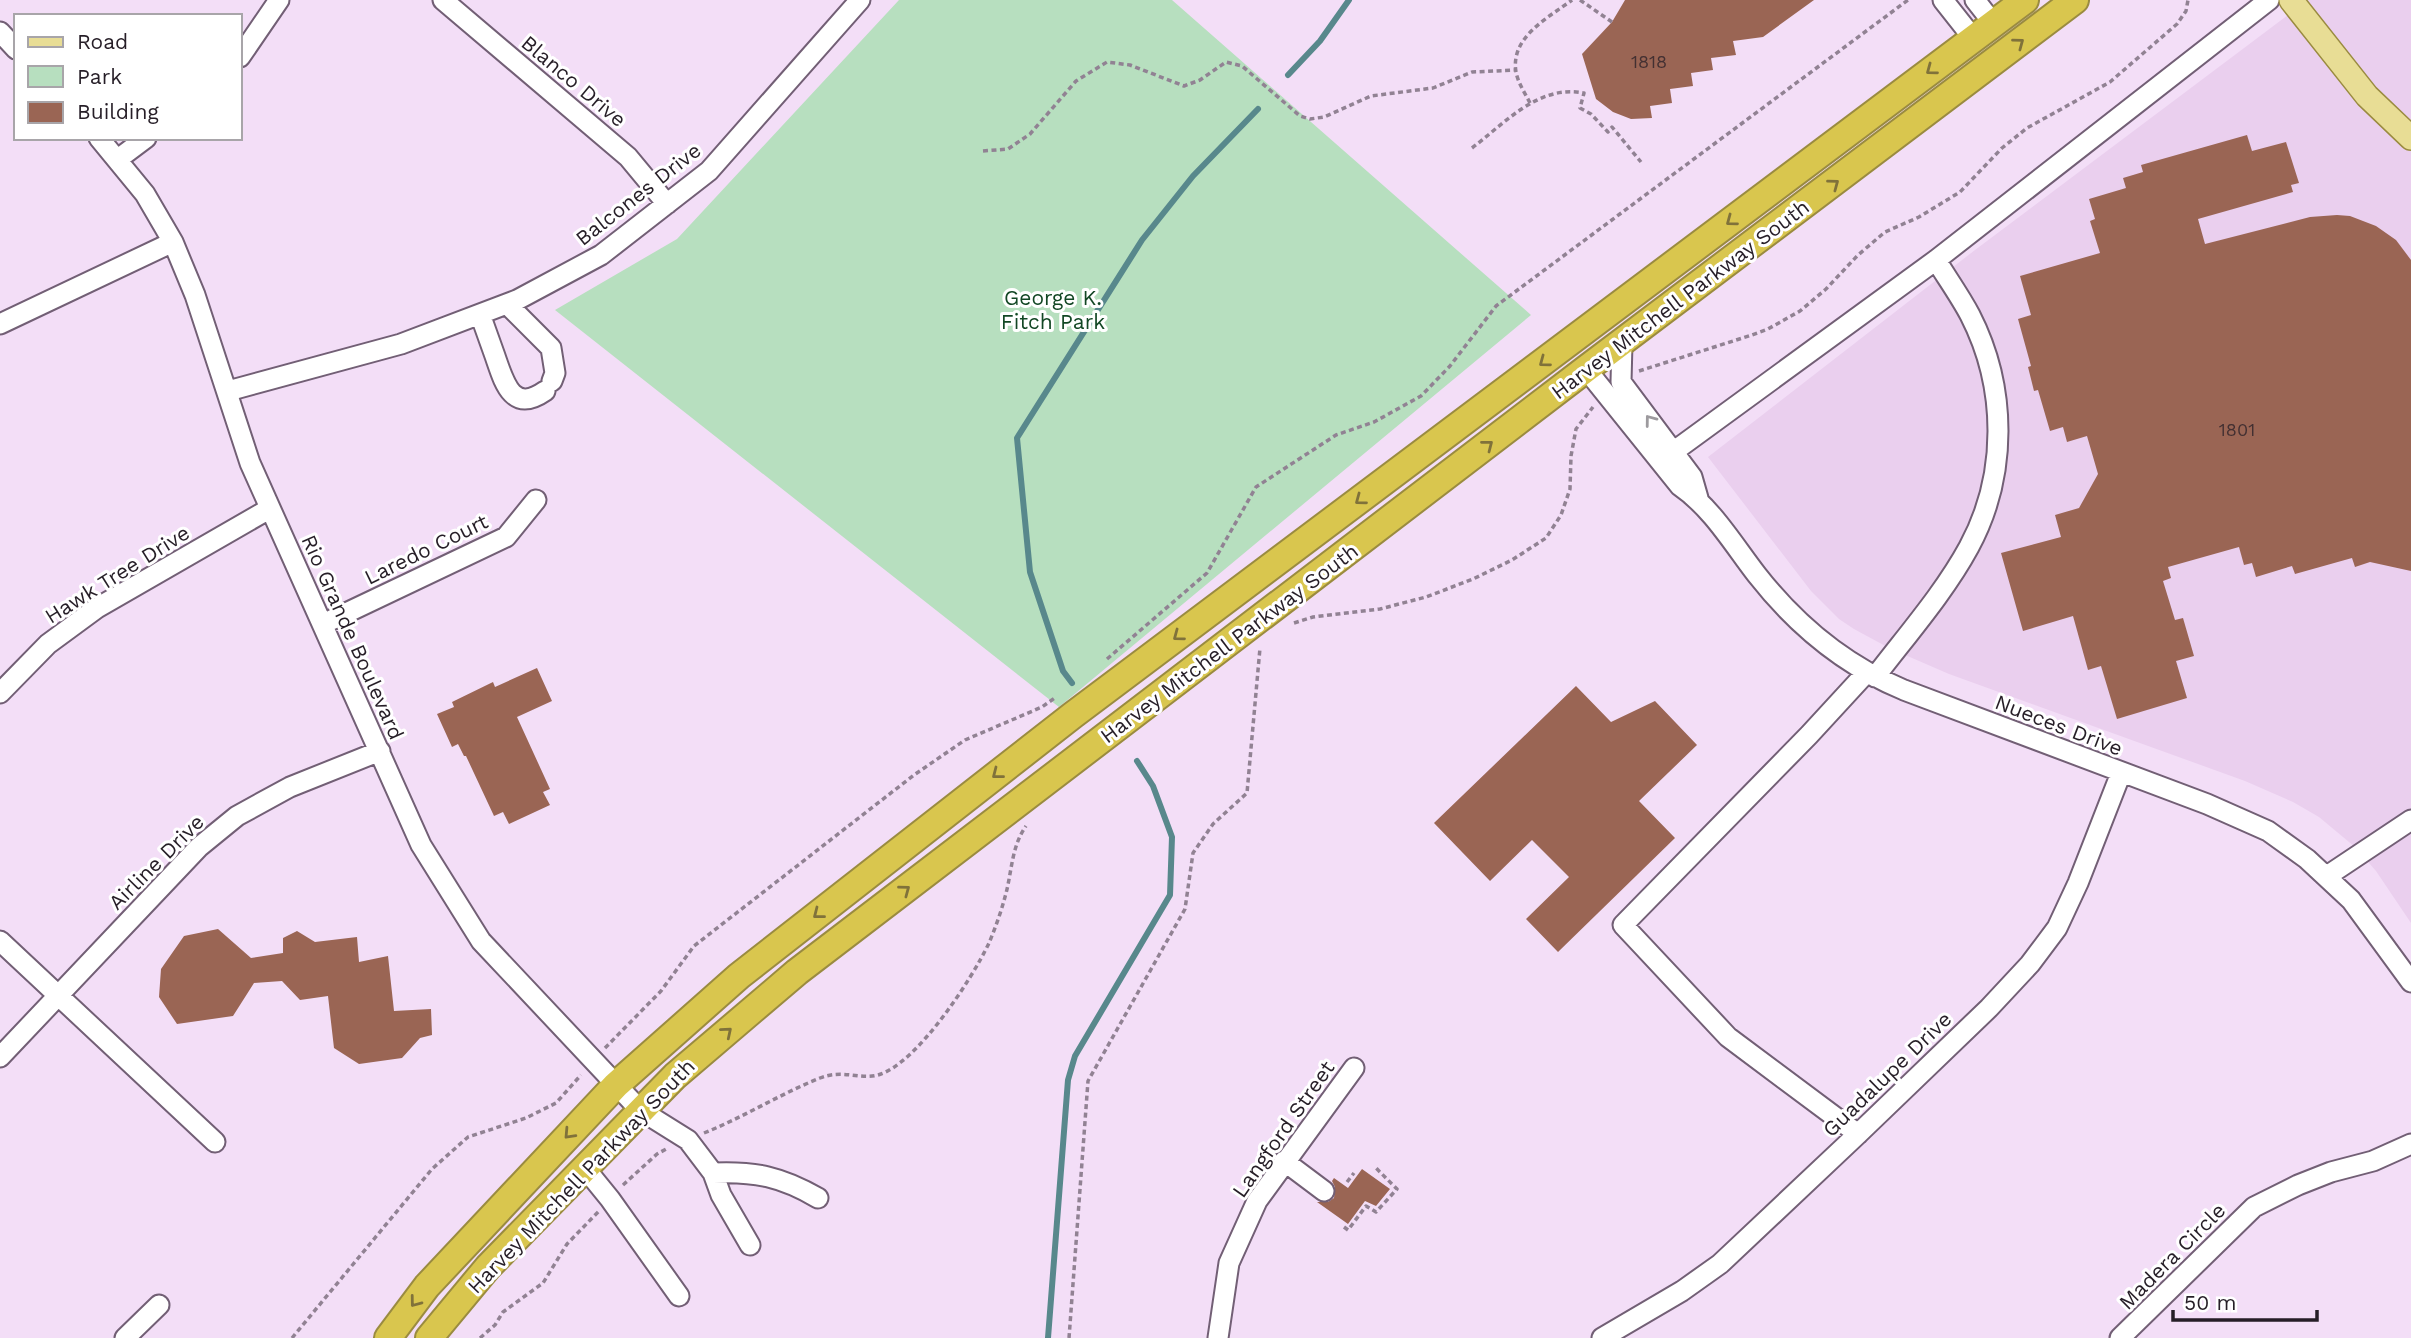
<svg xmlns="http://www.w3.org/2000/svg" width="2411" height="1338" font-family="'Work Sans',sans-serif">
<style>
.built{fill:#eacfee}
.green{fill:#b7dfbf}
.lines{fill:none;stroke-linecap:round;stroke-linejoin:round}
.stream{stroke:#58888c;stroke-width:6}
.building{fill:#9a6554}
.minor-casing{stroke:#725f75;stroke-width:23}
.major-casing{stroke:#9a8b40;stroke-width:26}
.highway-casing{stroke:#9a8b40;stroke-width:30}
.path{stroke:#918293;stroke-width:3.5;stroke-dasharray:5 3.5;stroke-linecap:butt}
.minor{stroke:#fff;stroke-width:19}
.major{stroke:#e8dd95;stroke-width:23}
.highway{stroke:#d9c64e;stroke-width:26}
.oneway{stroke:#80723a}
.oneway2{stroke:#9d9a9e}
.labels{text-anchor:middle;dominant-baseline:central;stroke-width:6;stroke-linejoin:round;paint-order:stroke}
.number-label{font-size:18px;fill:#433032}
.street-label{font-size:21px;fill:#261e27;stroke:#fff}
.park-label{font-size:21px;fill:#124724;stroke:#fff}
</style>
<rect width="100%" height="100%" fill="#f3def7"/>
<path class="built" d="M2308,0h103v923l-35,-52 -21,-24 -36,-30 -26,-15 -48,-21 -296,-107 -60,-26 -35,-19 -15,-10 -28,-28 -103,-134 267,-207z"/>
<path class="green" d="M899,0h273l359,315 -472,392 -504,-397 122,-71z"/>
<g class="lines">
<path class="stream" d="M1288,75l32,-34 29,-41
M1072,683l-9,-12 -33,-99 -13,-134 125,-198 51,-64 65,-67
M1048,1338l20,-258 7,-24 95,-161 2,-58 -19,-51 -16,-25"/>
</g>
<path class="building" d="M1625,0h189l-51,37 -30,4 3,14 -25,3 2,12 -22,3 2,13 -23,3 2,14 -22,3 2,12 -21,1 -18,-7 -17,-13 -14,-45 30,-32z
M2247,135l5,16 34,-9 13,41 -8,2 2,7 -95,27 7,25 105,-27 27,-2 13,1 26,10 20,14 15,20v311l-41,-9 -15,5 -3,-9 -57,16 -3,-8 -36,11 -4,-14 -8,2 -5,-18 -71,20 3,11 -8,3 12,39 8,-2 11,38 -18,5 11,37 -70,21 -16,-53 -13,4 -15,-54 -50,15 -22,-78 60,-16 -6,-22 24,-7 19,-34 -11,-38 -20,6 -4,-15 -13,4 -12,-41 -4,1 -6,-24 3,-1 -13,-47 13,-4 -11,-39 80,-23 -10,-32 5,-2 -6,-20 37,-11 -3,-10 20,-6 -2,-7z
M537,668l15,33 -35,16 33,72 -7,3 7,13 -41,19 -6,-12 -9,4 -28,-60h-2l-6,-12 -6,3 -15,-33 17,-7 -2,-5 41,-20 2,5z
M1576,686l35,36 44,-21 42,44 -58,56 36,37 -117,114 -32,-33 43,-42 -37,-37 -42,41 -56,-58z
M218,929l33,29 32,-5v-15l14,-7 18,11 42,-5 2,25 29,-6 6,55 37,-2 1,26 -12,3 -18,20 -43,6 -25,-16 -6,-52 -28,4 -18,-19 -28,2 -21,33 -56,8 -18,-27 2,-28 23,-33z
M1362,1169l28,20 -14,17 -11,-5 -17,23 -31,-22h11l6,-4 1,-11 -3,-6 2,-3 14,10z"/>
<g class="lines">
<g class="minor-casing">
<path id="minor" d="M443,0l185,157 39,47
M1943,0l30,38
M1975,0l18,23
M0,32l16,17
M240,57l39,-57
M99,138l46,56 28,48 22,53 55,168 171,382 60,96 159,169 48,30 25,33 8,22 29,50
M118,159l28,-21
M507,304l44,44 4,25 -3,8
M480,314c5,14 10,28 15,42 9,26 17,58 50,35
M0,324l173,-82
M1622,343l-1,39 71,95 6,21
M1586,369l94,117c32,22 53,58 77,89 40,51 87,90 147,115l303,114 61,27 39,28 44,41 60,82
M228,391l173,-47 116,-44 84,-45 108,-84 151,-171
M1673,452l263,-192 333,-260
M323,624l183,-87 30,-37
M1875,677c32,-42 69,-84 94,-130 39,-72 38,-160 1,-232 -10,-19 -23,-37 -34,-55
M0,693l48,-49 49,-36 172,-99
M2327,876l84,-56
M0,941l215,201
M0,1057l199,-210 38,-31 53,-29 90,-36
M1858,1134l-130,-97 -105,-112 186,-190 58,-63
M1284,1161l40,30
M584,1167l26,32 69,97
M713,1173c42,-2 69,4 105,25
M125,1338l34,-33
M1218,1338l11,-75 28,-62 97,-133
M1602,1338l80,-47 38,-27 138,-130 131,-126 41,-44 27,-36 21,-45 43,-110
M2120,1338l134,-131 44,-22 33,-13 42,-11 38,-17"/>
</g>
<g class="major-casing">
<path id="major" d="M2291,0l76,96 44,42"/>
</g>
<g class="highway-casing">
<path id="highway" d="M388,1338l39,-52 189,-201 123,-109 334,-261 952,-715
M429,1338l59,-71 187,-191 122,-104 789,-603 489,-369"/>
</g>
<path class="path" d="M1580,0l32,22
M1530,103c-5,-10 -12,-20 -14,-31 -6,-35 32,-54 56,-72
M1472,148c33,-25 67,-64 112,-55l-4,15 11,6 17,18 4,-5 29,35
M983,151l25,-2 22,-15 46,-53 31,-19 23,3 54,21 16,-6 26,-18 16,4 58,50 10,3 14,-2 47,-21 62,-8 39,-16 44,-2
M1639,371l113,-36 16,-6 32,-18 26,-22 32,-34 27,-23 34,-15 41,-25 42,-44 25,-20 83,-46 67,-58 9,-13 2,-11
M1294,623l19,-6 67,-8 46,-12 47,-18 39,-19 34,-22 15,-23 9,-26 1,-33 5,-27 17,-22
M1107,659l100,-86 49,-86 80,-52 38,-13 47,-26 29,-30 46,-60 412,-306
M605,1048l56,-57 33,-45 220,-171 51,-35 77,-33 14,-10
M704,1133c40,-16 76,-39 116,-55 23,-9 40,2 58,-3 39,-11 94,-96 111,-132 6,-14 12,-31 16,-46 7,-24 6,-50 21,-71
M1347,1182l7,-9
M623,1185l34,-31 11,-6
M1344,1227l4,3 18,-24 10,6 21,-23 -22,-22
M292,1338l140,-169 36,-32 58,-19 30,-15 25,-28
M480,1338l15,-13 8,-13 40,-29 24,-39 32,-33
M1069,1338l19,-257 97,-172 8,-56 20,-29 34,-31 13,-145"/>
<use href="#minor" class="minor"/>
<use href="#major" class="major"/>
<use href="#highway" class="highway"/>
</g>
<defs><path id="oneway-chevron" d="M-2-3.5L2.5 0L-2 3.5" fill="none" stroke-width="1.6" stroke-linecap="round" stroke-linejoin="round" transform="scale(1.75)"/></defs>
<g class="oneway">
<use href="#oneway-chevron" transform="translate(2019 43) rotate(-37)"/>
<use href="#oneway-chevron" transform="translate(1931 70) rotate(143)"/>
<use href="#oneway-chevron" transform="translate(1834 184) rotate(-37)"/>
<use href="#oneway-chevron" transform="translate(1731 221) rotate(143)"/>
<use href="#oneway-chevron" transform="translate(1544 362) rotate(143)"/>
<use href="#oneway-chevron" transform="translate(1488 445) rotate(-38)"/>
<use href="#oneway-chevron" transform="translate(1360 500) rotate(143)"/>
<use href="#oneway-chevron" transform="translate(1178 636) rotate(143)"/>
<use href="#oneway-chevron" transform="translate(997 774) rotate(142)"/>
<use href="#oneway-chevron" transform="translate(905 890) rotate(-37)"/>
<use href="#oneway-chevron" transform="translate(818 914) rotate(142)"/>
<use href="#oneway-chevron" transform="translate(727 1032) rotate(-40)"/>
<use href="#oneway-chevron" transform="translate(569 1134) rotate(133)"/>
<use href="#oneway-chevron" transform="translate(415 1302) rotate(127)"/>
</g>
<use class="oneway2" href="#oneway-chevron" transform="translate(1650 420) rotate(-127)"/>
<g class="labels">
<g class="number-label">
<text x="1649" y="61">1818</text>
<text x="2237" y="429">1801</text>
</g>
<g class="street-label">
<text transform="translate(574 81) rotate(40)">Blanco Drive</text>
<text transform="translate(638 194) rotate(-38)">Balcones Drive</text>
<text transform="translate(1680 299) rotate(-37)">Harvey Mitchell Parkway South</text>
<text transform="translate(426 549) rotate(-26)">Laredo Court</text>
<text transform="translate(117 574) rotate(-32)">Hawk Tree Drive</text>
<text transform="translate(353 637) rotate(66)">Rio Grande Boulevard</text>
<text transform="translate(1229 643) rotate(-37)">Harvey Mitchell Parkway South</text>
<text transform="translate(2059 725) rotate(21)">Nueces Drive</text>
<text transform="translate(156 862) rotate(-45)">Airline Drive</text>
<text transform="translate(1887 1074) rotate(-44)">Guadalupe Drive</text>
<text transform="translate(1283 1129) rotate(-55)">Langford Street</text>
<text transform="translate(581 1176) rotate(-46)">Harvey Mitchell Parkway South</text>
<text transform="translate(2172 1256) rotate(-45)">Madera Circle</text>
</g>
<g class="park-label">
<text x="1053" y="297">George K.<tspan x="1053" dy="24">Fitch Park</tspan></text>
</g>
</g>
<rect x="14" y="14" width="228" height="126" fill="#ffffff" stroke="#a8a5a9" stroke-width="2"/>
<rect x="28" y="37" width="35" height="10" fill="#e8dd95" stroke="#a8a5a9" stroke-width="2"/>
<text x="77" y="49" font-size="21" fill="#261e27">Road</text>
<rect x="28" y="66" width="35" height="21" fill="#b7dfbf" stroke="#a8a5a9" stroke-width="2"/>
<text x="77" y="84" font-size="21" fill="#261e27">Park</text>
<rect x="28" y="102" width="35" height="21" fill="#9a6554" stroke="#a8a5a9" stroke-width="2"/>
<text x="77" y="119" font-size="21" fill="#261e27">Building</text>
<path d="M2173 1310v10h144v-10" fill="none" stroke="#261e27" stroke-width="3.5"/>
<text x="2184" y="1310" font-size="21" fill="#261e27" stroke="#ffffff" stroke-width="5" paint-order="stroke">50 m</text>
</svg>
